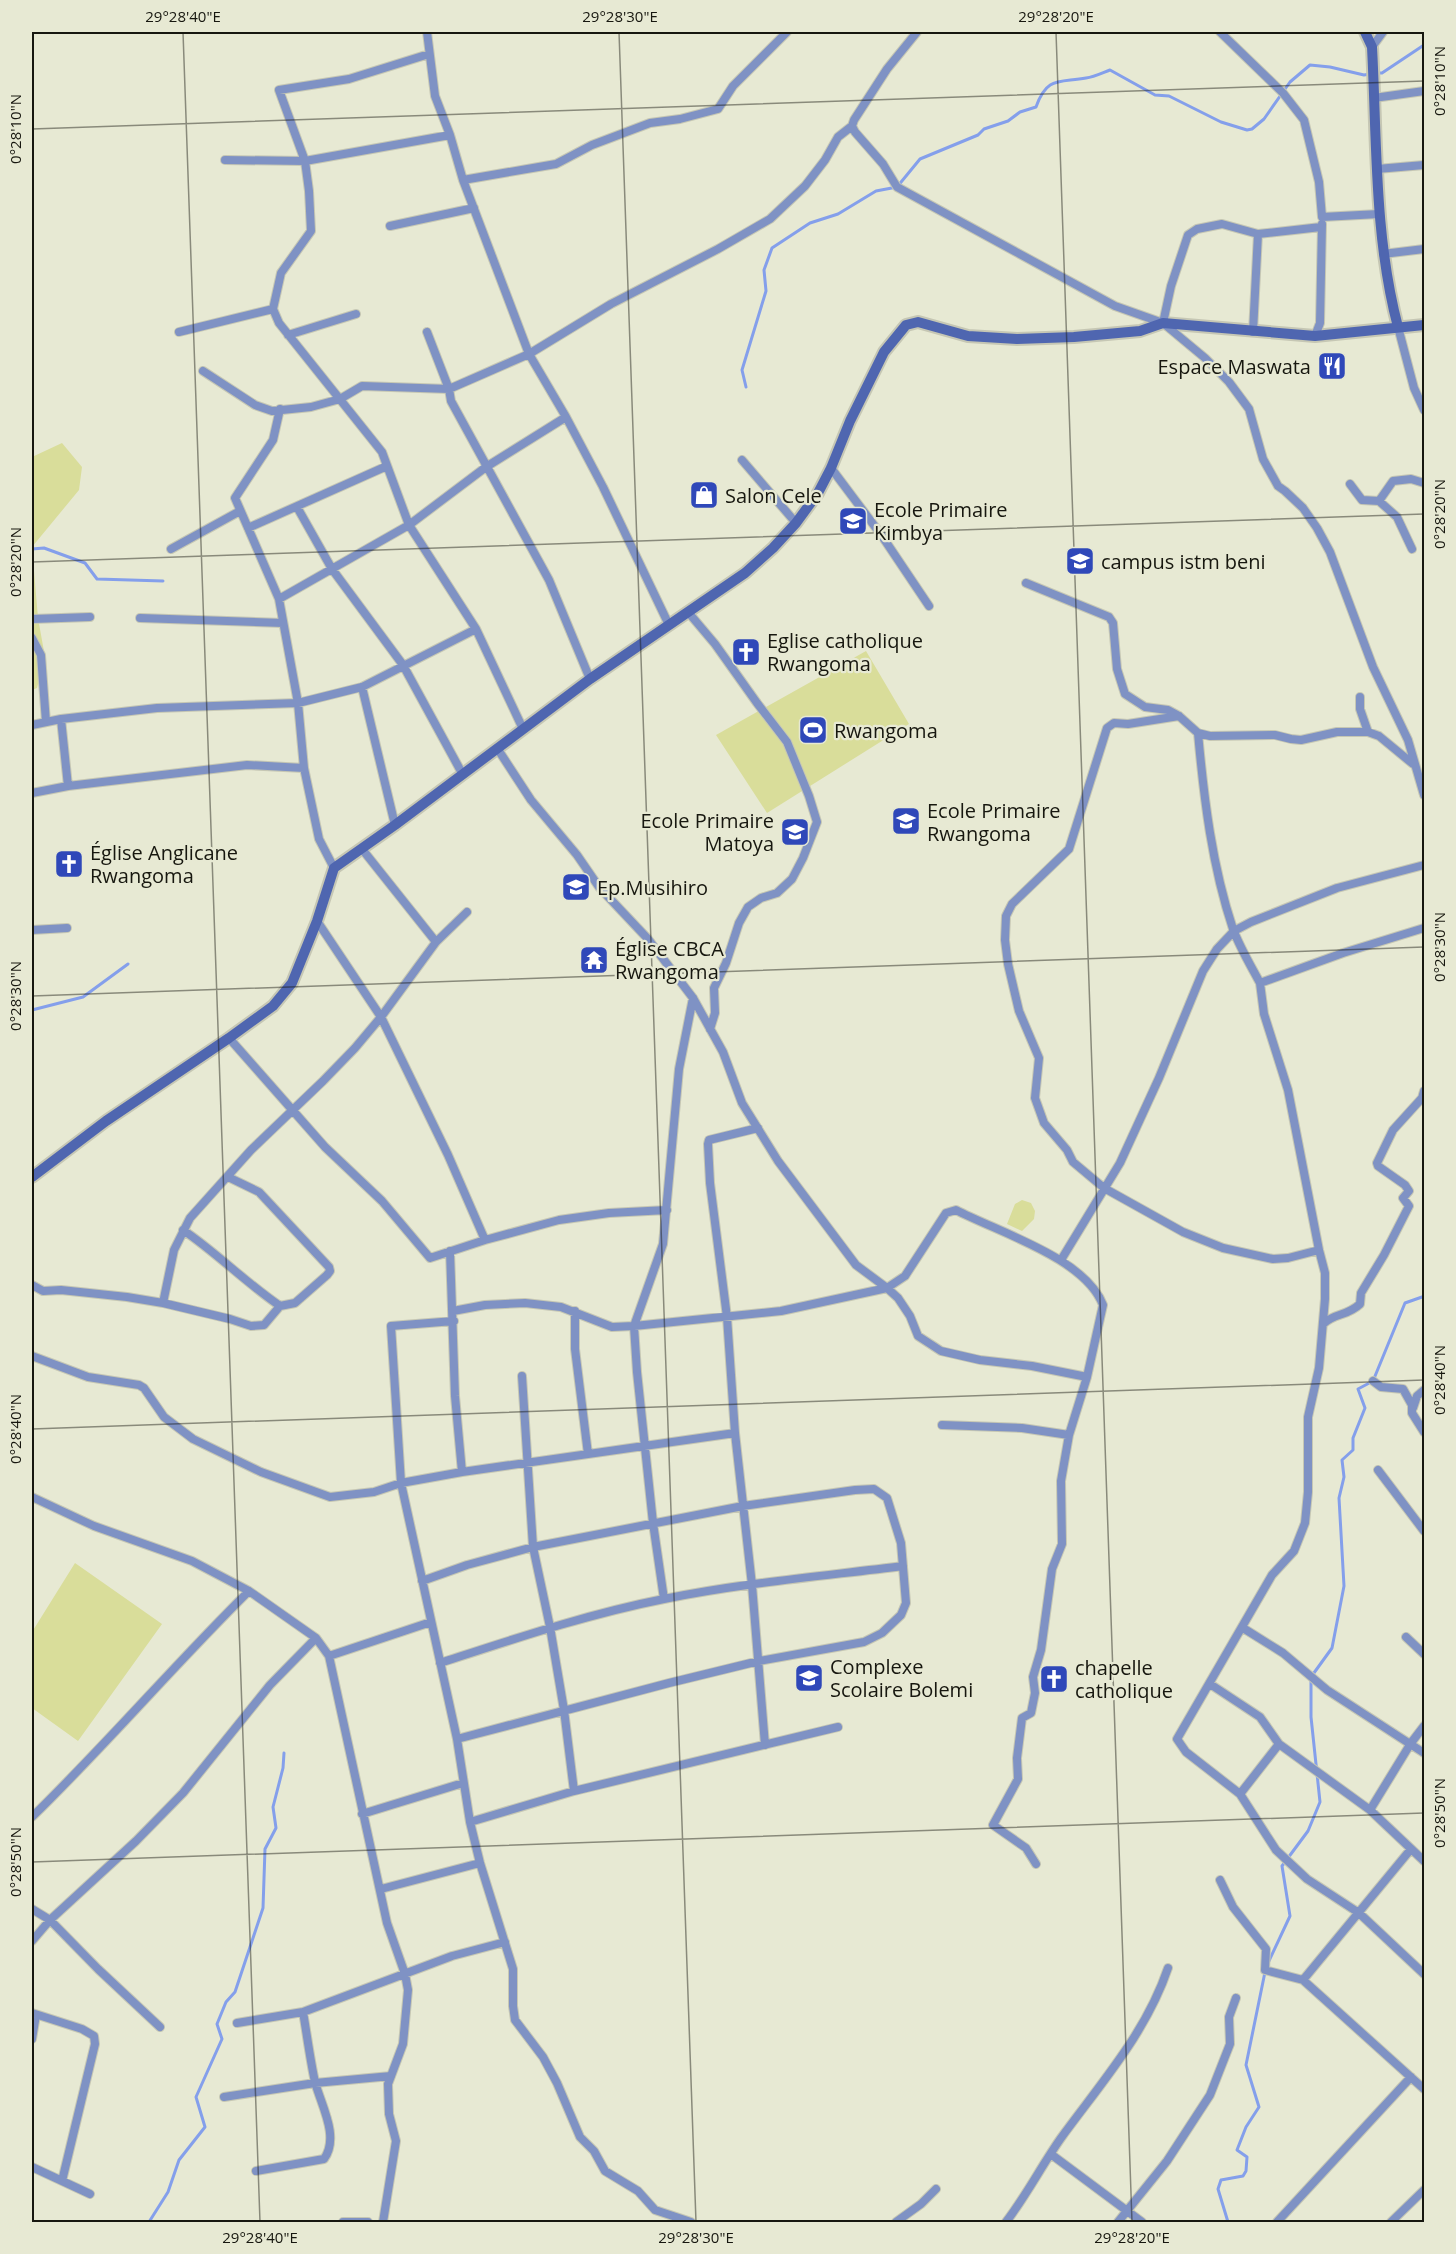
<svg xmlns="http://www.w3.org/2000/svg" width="1456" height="2254" font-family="'Open Sans',sans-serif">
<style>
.grass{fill:#d9dd9a}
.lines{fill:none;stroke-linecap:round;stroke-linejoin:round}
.stream{stroke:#849feb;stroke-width:3}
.street-casing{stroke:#c6c7b4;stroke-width:10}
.secondary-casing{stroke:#c6c7b4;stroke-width:14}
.street{stroke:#7f92c4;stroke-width:8}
.secondary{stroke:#4f66b0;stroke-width:10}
.ticks{fill:none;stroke:#17170f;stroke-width:1.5;stroke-opacity:0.45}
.labels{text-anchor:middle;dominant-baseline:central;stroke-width:4.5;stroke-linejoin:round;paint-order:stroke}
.poi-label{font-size:20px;fill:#17170f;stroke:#e7e9d3;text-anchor:start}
.neatline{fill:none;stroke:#17170f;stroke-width:2}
.ticks-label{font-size:15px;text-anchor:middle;fill:#17170f}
</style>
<rect width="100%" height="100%" fill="#e7e9d3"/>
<path class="grass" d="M62,443l20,24 -3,23 -47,57 6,71 7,39 -8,31 -5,2v-233z
M866,651l43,73 -142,89 -51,-78z
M1022,1200l9,3 4,8 -1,8 -12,12 -15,-7 8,-20z
M75,1563l87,61 -84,117 -46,-33v-76z"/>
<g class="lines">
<path class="stream" d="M1377,73h5l42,-28
M746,387l-4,-17 24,-79 -2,-21 8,-22 38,-25 28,-9 38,-23 21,-4 23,-28 58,-24 6,-6 24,-8 12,-9 16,-5c11,-31 23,-24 50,-29 8,-1 16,-5 24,-8l45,25 14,1 52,26 26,8 5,-1 12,-10 26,-37 20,-17 20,2 34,8 6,-1
M32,549l12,-1 41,15 12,16 66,2
M32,1010l51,-13 45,-33
M1268,1963l22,-47 -8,-50 26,-35 12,-29 -9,-85v-40l21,-29 12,-62 -5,-88 5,-21 -2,-17 11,-10v-12l12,-30 -7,-19 15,-8 32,-78 17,-6
M149,2222l19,-30 11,-32 26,-33 -9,-30 26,-58 -5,-15 9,-22 9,-10 28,-84 2,-59 11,-21 -3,-21 10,-39 1,-15
M1228,2222l-10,-33 3,-9 22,-4 3,-5 1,-14 -10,-7 9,-23 13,-20 -13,-42 19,-93"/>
<g class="street-casing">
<path id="street" d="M427,32l8,64 15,39 13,45 66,174 37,63 37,70 66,138
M1220,32l63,61 21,27 15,62 3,35 57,-3
M1372,47l11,-15
M429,54l-80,25 -70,11 26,71 4,30 2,40 -30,42 -8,36 6,14 103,129 27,73 67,104 47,100
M1374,98l50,-7
M852,126l3,6 28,32 14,23 218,119 48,17 42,35 24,24 20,27 14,50 15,27 7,5 18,17 14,20 13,24 43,115 35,73 16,55
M225,160l80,1 145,-26
M1377,169l47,-4
M463,180l93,-16 36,-19 58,-22 30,-4 38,-10 15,-23 54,-54
M390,226l84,-18
M1383,254l41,-5
M1163,323l8,-37 17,-51 9,-6 25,-5 36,10 63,-7
M1398,327l16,61 10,22
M179,332l94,-23
M427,332l22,57 2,12 98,179 41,99
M1253,332l5,-98
M288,335l68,-21
M1315,336l5,-13 2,-99
M203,371l52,34 17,6 39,-4 29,-8 22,-13 87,3 80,-35 82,-50 107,-55 52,-30 35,-33 20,-26 13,-23 14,-11 2,-6 33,-51 30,-37
M280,409l-7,31 -38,58 44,101 19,104 6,65 15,71 15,29
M742,460l54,63
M831,468l51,68 47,70
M1350,484l12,16 17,1 18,16 15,32
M1379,501l14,-20 18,-2 13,4
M297,507l35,62 71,96 60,110
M248,528l139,-62
M171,549l69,-38
M1026,583l83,34 4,6 4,46 8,25 20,13 23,3 11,6 19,17 12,3 65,-1 16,4 10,1 36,-8h31l11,4 34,28
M279,599l130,-74 77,-58 80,-50
M688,612l27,32 42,59 30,39 22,54 8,26 -14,36 -11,21 -15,14 -16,5 -13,9 -9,16 -13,40 -12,25 1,25 -5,16
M140,618l143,5
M32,619l58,-2
M32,638l9,17 5,67
M362,687l33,138
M1360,697v12l8,23
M1179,716l-51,8 -14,-1 -7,5 -38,121 -57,55 -6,12 -1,24 3,24 11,47 20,47 -4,40 9,25 23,27 6,12 31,26 79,44 40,16 50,11 15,-1 31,-8
M61,719l7,67
M32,725l29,-6 96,-11 141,-5 64,-16 114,-58
M1198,733c6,66 14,133 35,196 7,19 18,37 27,54l83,-30 81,-25
M497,748l34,52 46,55 22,32 49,52 45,59 30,54 19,51 36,58 78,104 31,23 18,-12 41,-63 10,-3c44,23 129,48 147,95l-16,72 -18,58 -8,46 1,63 -10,25 -11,81 -8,27 2,16 -4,20 -9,5 -5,40 1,21 -25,46 33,23 10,16
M32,793l36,-7 179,-21 57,3
M362,849l74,93
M32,930l35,-2
M1260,983l4,31 24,76 31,160 6,23v26l-6,69 -11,49v75l-3,31 -11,28 -22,24 -95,164 9,13 54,42 36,56 31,29 52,34 65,61
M229,1038l96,109 57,54 48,57 55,-18 -37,-85 -67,-138 -64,-96
M758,1128l-49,12 -1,4 2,39 17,134 8,116 17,152 13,160
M183,1230c34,23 63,53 97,76
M485,1240l74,-20 50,-7 58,-3
M450,1251l5,145 7,76
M1061,1260l59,-97 39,-85 44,-107 14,-22 17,-18 17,-9 86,-34 87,-23
M32,1285l11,6 18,-1 66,7 36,6 67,16 21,7 13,-1 16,-19 15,-3 32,-28 3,-4 -1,-4 -70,-75 -31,-15
M163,1303l11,-53 16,-32 61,-68 72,-69 32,-33 26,-31 55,-75 31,-30
M453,1311l32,-6 40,-2 36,4 51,20 22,-1 147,-15 106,-23 11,10 12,18 8,20 23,15 39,9 52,6 55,11
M575,1311v38l13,105
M454,1321l-63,5 10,157 56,256 13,83 10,41 33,106v37l2,14 28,37 14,26 23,54 14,14 11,20 33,20 17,19 36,12
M1323,1324c13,-12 23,-7 37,-20l1,-11 23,-38 25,-49 -6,-8 6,-7 -4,-6 -27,-19 -1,-3 16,-33 29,-32 2,-7
M32,1356l56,21 51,8 5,3 20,29 29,22 68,33 69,25 44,-5 27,-9 61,-11 273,-39
M522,1376l11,171 17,80 14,83 10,81
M1373,1381l8,6 22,2 9,16v8l12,19
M1413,1408l4,-12 7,-6
M942,1425l80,3 47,7
M1378,1470l46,61
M32,1497l62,29 98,35 57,30 67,47 13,18 58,267 18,51 3,16 -5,54 -15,40 1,30 7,27 -13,81
M422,1581l45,-16 66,-18 210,-41 112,-16 19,-1 13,9 14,45 5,60 -5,12 -19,18 -18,9 -105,19 -90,22 -212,56
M664,1599l-11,-76 -16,-151 -3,-46 29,-82 16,-175 14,-71
M1243,1628l40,25 44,37 97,63
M1406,1637l18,17
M329,1656l102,-34
M440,1663c74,-24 148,-49 224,-64 79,-16 160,-23 239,-33
M1210,1684l50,33 19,27 91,66 54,51
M1240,1794l39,-50
M1370,1810l41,-67 13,-17
M362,1814l101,-31
M32,1817c75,-73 143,-153 217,-226
M470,1822l104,-31 264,-64
M1220,1880l13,27 33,42 -1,21 38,10 121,109
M381,1889l99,-26
M32,1909l18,11 48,49 62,58
M32,1941l18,-21 86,-79 47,-48 87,-108 46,-47
M1303,1980l108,-131
M32,2013l50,16 12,7 1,8 -33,137
M237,2023l66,-11 149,-56 53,-14
M32,2039l4,-24
M224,2097l91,-14 76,-7
M1052,2155l90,67
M32,2167l58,27
M256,2171l68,-12c16,-22 -3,-54 -9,-77 -5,-23 -8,-47 -12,-70
M343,2222h25
M896,2222l25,-18 15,-15
M1006,2222c20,-26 36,-57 55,-84 40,-55 85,-105 107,-170
M1118,2222l49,-61 43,-66 20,-51 -1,-27 7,-19
M1277,2222l134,-145
M1391,2222l33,-32"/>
</g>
<g class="secondary-casing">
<path id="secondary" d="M1365,32l7,15c5,94 2,189 26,280
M32,1177l74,-56 123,-83 44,-32 19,-23 25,-62 17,-53 61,-43 195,-146 155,-106 28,-25 23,-25 22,-30 13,-25 19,-47 34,-69 22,-27 12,-3 50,14 49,3 57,-2 66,-6 23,-8 152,13 109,-11"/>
</g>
<use href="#street" class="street"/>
<use href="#secondary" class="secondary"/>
</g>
<path class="ticks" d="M183,32l77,2190M619,32l77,2190M1056,32l76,2190M32,129l1392,-48M32,562l1392,-48M32,996l1392,-49M32,1429l1392,-49M32,1862l1392,-49"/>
<defs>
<g id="restaurant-square" transform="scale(1.5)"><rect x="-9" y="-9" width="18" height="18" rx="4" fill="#2f48b9" stroke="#e7e9d3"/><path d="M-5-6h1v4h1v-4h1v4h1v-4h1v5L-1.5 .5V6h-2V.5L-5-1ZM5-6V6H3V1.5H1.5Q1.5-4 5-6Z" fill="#fff"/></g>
<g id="shop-square" transform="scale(1.5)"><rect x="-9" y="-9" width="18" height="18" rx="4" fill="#2f48b9" stroke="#e7e9d3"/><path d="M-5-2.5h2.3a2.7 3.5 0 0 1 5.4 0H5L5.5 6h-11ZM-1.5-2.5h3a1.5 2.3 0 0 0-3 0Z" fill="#fff"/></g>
<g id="school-square" transform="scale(1.5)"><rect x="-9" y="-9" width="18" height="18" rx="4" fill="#2f48b9" stroke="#e7e9d3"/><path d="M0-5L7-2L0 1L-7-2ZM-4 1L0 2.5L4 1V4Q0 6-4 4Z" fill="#fff"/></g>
<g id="university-square" transform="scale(1.5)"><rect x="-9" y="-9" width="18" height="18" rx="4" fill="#2f48b9" stroke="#e7e9d3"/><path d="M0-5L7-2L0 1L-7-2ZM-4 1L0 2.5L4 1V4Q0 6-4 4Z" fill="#fff"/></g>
<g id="church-square" transform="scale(1.5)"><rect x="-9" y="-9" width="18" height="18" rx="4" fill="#2f48b9" stroke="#e7e9d3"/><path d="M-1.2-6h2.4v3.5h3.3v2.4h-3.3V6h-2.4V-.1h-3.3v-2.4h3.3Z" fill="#fff"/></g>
<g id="stadium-square" transform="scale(1.5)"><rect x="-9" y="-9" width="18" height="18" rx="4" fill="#2f48b9" stroke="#e7e9d3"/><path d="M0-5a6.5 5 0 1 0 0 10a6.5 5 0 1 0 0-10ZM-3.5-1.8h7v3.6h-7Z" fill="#fff"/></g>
<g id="temple-square" transform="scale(1.5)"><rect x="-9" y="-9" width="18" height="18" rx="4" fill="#2f48b9" stroke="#e7e9d3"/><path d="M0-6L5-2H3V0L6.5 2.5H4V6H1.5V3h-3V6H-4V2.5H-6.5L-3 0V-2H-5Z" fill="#fff"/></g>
</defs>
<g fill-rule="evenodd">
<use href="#restaurant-square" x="1332" y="366"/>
<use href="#shop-square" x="704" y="495"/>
<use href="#school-square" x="853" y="521"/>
<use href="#university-square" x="1080" y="561"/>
<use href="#church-square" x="746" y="652"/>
<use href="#stadium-square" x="813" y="730"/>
<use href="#school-square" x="906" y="821"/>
<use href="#school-square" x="795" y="832"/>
<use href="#church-square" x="69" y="864"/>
<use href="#school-square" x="576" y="887"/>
<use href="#temple-square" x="594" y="960"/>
<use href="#school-square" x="809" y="1678"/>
<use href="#church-square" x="1054" y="1679"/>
</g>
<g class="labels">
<g class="poi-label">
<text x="1311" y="366" text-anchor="end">Espace Maswata</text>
<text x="725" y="495">Salon Cele</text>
<text x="874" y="509">Ecole Primaire<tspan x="874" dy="23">Kimbya</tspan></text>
<text x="1101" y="561">campus istm beni</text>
<text x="767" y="640">Eglise catholique<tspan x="767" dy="23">Rwangoma</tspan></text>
<text x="834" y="730">Rwangoma</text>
<text x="927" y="810">Ecole Primaire<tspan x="927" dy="23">Rwangoma</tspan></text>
<text x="774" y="820" text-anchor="end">Ecole Primaire<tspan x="774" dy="23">Matoya</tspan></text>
<text x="90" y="852">Église Anglicane<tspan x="90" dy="23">Rwangoma</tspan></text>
<text x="597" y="887">Ep.Musihiro</text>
<text x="615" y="948">Église CBCA<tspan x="615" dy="23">Rwangoma</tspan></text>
<text x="830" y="1666">Complexe<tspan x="830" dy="23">Scolaire Bolemi</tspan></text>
<text x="1075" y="1667">chapelle<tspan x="1075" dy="23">catholique</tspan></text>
</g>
</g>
<rect width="1456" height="2254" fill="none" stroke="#e7e9d3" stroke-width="66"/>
<rect x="33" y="33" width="1390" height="2188" class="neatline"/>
<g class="ticks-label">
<text x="183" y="22">29°28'40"E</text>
<text x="620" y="22">29°28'30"E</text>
<text x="1056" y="22">29°28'20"E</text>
<text transform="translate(1440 81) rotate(-90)" y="5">0°28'10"N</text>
<text transform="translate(16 129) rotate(-90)" y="5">0°28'10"N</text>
<text transform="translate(1440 514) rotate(-90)" y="5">0°28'20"N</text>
<text transform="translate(16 562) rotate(-90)" y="5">0°28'20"N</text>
<text transform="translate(1440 947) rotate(-90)" y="5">0°28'30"N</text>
<text transform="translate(16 996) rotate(-90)" y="5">0°28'30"N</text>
<text transform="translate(1440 1380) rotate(-90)" y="5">0°28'40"N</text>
<text transform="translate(16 1429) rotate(-90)" y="5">0°28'40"N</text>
<text transform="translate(1440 1813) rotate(-90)" y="5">0°28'50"N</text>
<text transform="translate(16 1862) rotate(-90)" y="5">0°28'50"N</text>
<text x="260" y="2243">29°28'40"E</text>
<text x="696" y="2243">29°28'30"E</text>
<text x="1132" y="2243">29°28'20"E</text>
</g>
</svg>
